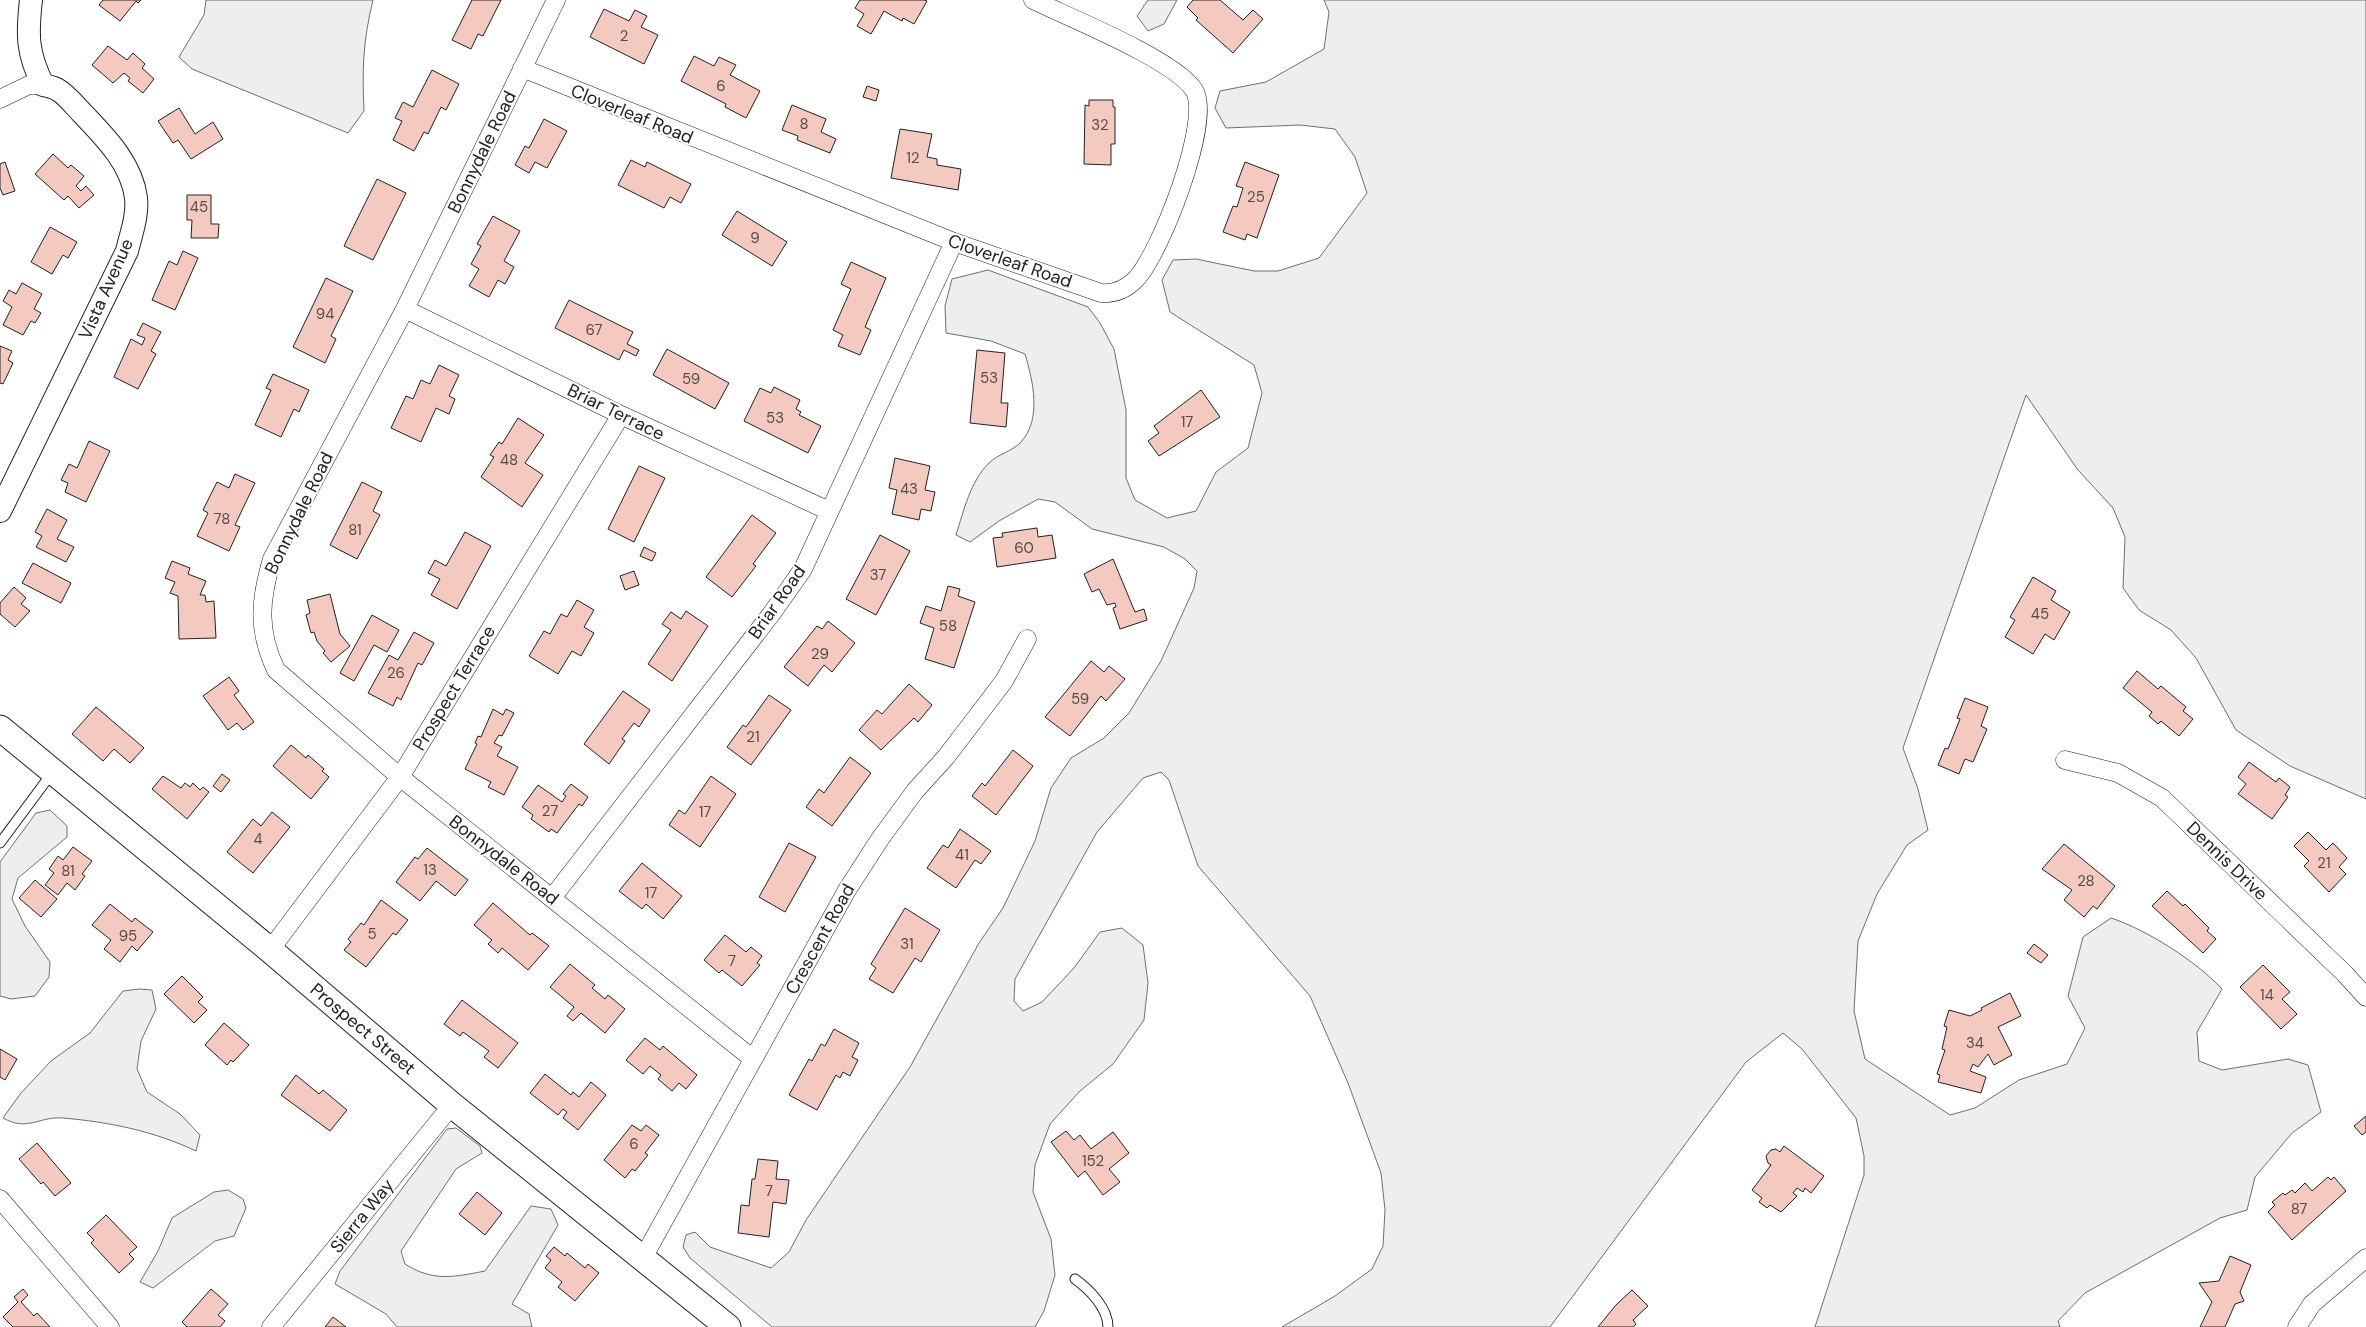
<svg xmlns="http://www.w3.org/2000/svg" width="2366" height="1327" font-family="'DM Sans',sans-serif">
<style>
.green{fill:#eee;stroke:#6f6f6f}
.building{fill:#f3c9c0;stroke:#222}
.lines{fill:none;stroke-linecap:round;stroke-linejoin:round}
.service-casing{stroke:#222;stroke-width:11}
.minor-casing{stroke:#222;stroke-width:19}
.tertiary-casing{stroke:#222;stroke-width:24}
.secondary-casing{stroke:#222;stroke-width:27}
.service{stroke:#fff;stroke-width:9}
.minor{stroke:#fff;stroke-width:18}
.tertiary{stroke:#fff;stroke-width:22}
.secondary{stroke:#fff;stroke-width:25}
.labels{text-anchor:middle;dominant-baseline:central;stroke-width:4;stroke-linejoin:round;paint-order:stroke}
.number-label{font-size:15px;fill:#564c4a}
.street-label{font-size:18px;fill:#222;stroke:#fff}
</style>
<rect width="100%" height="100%" fill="#fff"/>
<path class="green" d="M206,0h167c-10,41 -11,69 -9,111l-16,22 -156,-64 -13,-12 25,-42z
M1148,0h29l-13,24 -16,7 -11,-15z
M1324,0h1042v799l-76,-33 -54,-36 -40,-72 -25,-28 -32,-20 -16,-22 2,-51 -12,-29 -35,-38 -52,-75 -123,353 15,41 10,41 -21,15 -30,49 -19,47 -4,70 11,48 85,56 25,-7 44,-28 48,-16 18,-36 -17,-32 15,-59 28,-19c36,12 85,43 111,71l-25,43 2,29 23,9 66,-11 20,6 13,47 -29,21 -37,44 -8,33 -27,8 -135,75 -27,28 2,6h-245l49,-152v-19l-8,-38 -54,-69 -19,-16 -37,29 -196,265h-268l53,-31 37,-27 11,-23 2,-36 -4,-37 -33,-90 -38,-87 -112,-130 -29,-86 -8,-8 -18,6 -46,54 -82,147 -1,22 9,10 19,-9 32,-34 26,-36 22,-4 21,17 5,38 -4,37 -31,44 -33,27 -30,33 -15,41 -2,27 18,47 4,36 -11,36 -9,16h-263l-82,-69 -7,-11 3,-12 9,-3 15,15 61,21 18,-16 17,-32 104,-153 69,-124 24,-35 32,-67 16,-53 20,-30 33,-20 25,-25 32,-52 33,-73 3,-17 -12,-12 -21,-12 -72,-18 -37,-27 -17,-3 -39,22 -29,21 -14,-7c8,-25 14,-53 33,-72 9,-9 24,-12 32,-21 21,-23 12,-61 4,-88l-34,-13 -45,-8 -1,-27 7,-27 36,-9 100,37 12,16 14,26 12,61v68l9,22 32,18 29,-7 20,-39 32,-24 14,-55 -8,-28 -84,-53 -8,-32 11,-20 23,-1 58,12h24l41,-13 48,-65 -12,-36 -20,-28 -35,-4 -74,3 -11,-20 5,-17 46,-9 58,-33 5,-37z
M50,810l17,16v11l-49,41 -6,21 13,27 25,36 -1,15 -14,19 -24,3 -11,-3v-134l36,-49z
M139,989l13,1 4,19 -15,32 -4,28 10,23 33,22 20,21 -4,16c-42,-20 -87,-29 -133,-33 -24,-2 -35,14 -60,0l18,-25 30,-32 39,-28 33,-42z
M456,1128l24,18 2,7 -26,16 -55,82 4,13c28,18 49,13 80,7l46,-65 20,3 7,16 -46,79 17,10 3,13h-135l-11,-13 -51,-30 5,-13 107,-142z
M228,1190l15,9 3,9 -12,28 -19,5 -62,47 -13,-6 18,-31 14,-33 42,-26z"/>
<path class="building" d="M103,0h38l-3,3 -2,-2 -16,20 -21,-16z
M472,0h29l-18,36 -5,-2 -7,15 -19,-9z
M860,0h64l3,1 -13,23 -11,-6 -1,3 -18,-10 -13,23 -14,-8 7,-12 -9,-6z
M1193,0h27l23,20 10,-10 10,9 -30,34 -37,-33 2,-2 -11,-11z
M604,9l25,12 6,-11 12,6 -6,11 17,8 -14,29 -54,-27z
M108,46l19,14 6,-7 12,11 -3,4 12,11 -11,14 -15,-12 2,-3 -6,-5 -11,10 -21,-18z
M694,56l20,10 5,-9 17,8 -6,10 30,16 -14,27 -21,-11 1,-3 -45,-23z
M432,70l27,14 -13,26 -5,-3 -13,27 -4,-2 -10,19 -21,-11 9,-19 -7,-3 8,-16 10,5z
M867,86l12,4 -3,11 -13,-4z
M1089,100h24v7h2v37h-4v21l-27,-1 1,-59 4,1z
M792,105l34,14 -5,13 15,7 -6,14 -33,-13 1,-4 -16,-6z
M179,108l16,26 18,-12 10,17 -32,20 -13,-19 -5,3 -15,-22z
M544,119l23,12 -20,37 -12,-6 -6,11 -14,-8 10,-19 4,2z
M900,129l32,5 -5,23 10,2v6l24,4 -3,21 -67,-12z
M53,154l15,14 3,-3 13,11 -8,10 5,5 5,-5 8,9 -15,13 -11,-12 -4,4 -29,-26z
M631,160l14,7 2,-5 44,22 -10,19 -11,-6 -6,11 -46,-23z
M5,162l10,29 -12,4 -3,-7v-24z
M1245,162l34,13 -22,63 -10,-4 -2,6 -22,-8 10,-26 4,1 6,-19 -7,-2z
M377,179l29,14 -33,67 -29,-14z
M187,195h24v29h8l-1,14h-27l1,-18h-5z
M737,211l50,31 -15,24 -50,-31z
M493,216l27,15 -16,30 10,6 -9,17 -7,-4 -9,17 -20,-11 10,-17 -8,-5 10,-18 -4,-2z
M50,227l27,15 -9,16 -5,-3 -11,19 -21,-12z
M183,251l15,7 -23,52 -23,-10 17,-39 8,4z
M851,262l35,16 -21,49 6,3 -11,25 -22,-9 5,-11 -10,-5 18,-41 -10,-5z
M326,278l27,13 -22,45 5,3 -11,24 -32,-16z
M22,283l20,11 -8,15 7,4 -6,10 -4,-2 -8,14 -20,-10 9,-18 -9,-6 6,-11 7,4z
M569,300l64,32 -6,12 12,6 -3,6 -12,-6 -5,10 -64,-32z
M143,323l18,9 -10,19 5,3 -18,35 -24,-12 17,-38 11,6 3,-7 -8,-3z
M0,346l12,5 -4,9 5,3 -10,21 -3,-1z
M667,349l62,34 -14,26 -62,-34z
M977,350l28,3 -4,50h7l-2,24 -36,-4z
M439,365l20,10 -10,21 6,3 -6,15 -13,-6 -15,34 -30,-14 15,-32 7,3 8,-19 9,4z
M273,374l36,16 -10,22 -5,-3 -13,28 -26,-12 16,-35 -5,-2z
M774,387l26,13 -4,9 5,3 -2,3 22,11 -13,27 -64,-32 16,-33 11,5z
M1201,390l19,27 -61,39 -11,-15 11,-8 -5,-7z
M518,418l26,17 -19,28 18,12 -21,32 -41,-30 13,-20 -4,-2 9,-13 3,2z
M89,441l21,10 -24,51 -21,-10 3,-9 -7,-3 8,-16 8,4z
M895,458l35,8 -5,24 10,2 -4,19 -10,-2 -2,11 -27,-6 5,-24 -8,-2z
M639,466l26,12 -31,64 -26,-13z
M235,474l20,9 -20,42 5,2 -11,24 -32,-15 11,-23 -5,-3 14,-28 12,6z
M362,482l20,10 -9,19 7,4 -23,44 -27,-14z
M47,509l20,11 -10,19 17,8 -8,15 -30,-15 6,-11 -7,-4z
M752,515l24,18 -23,31 3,2 -24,31 -26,-20z
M1037,528l1,9 14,-2 4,23 -59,9 -4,-29 10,-1 -1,-4z
M465,532l26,14 -34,63 -26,-14 9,-16 -12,-6 7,-13 11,6z
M880,535l30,16 -34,64 -30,-16z
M644,547l12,6 -4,8 -12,-5z
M1113,559l22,53 9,-3 3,11 -27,9 -7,-21 3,-1 -1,-4 -8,2 -8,-16 -7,3 -8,-18z
M172,561l18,7 -2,6 18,7 -6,14h5l1,7 8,-1 2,37 -37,1 -1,-43 -8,-3 5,-11 -10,-4z
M33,563l38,20 -10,20 -39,-20z
M634,571l5,14 -14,5 -5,-14z
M2033,577l23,14 -5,9 19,12 -16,28 -9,-6 -12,20 -28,-17 10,-17 -5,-3z
M948,586l12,3 -2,7 17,6 -21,66 -29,-9 9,-31 -14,-5 6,-17 15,5z
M14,587l12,11 -5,6 9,7 -15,16 -15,-13v-11z
M330,594l10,40 10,12 -19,16 -8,-9 2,-2 -8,-10 -3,-9 -3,1 -5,-18 4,-2 -3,-13z
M577,600l17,10 -10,17 10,6 -13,23 -9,-5 -14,23 -29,-18 15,-25 6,3 11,-20 6,3z
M686,611l22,15 -36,55 -24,-17 23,-34 -9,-6 9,-12 10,7z
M372,615l27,15 -12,22 -13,-7 -20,36 -14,-8z
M828,621l27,22 -23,29 -8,-7 -16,21 -24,-19 33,-41 5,3z
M414,632l20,11 -12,22 -4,-2 -17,37 -4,-3 -4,9 -25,-13 21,-38 9,5z
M1091,661l13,11 5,-6 16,13 -19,22 -5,-5 -31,40 -25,-19z
M2137,671l21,18 3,-3 25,21 -3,4 10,8 -14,17 -18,-15 -3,3 -9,-8 3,-4 -29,-24z
M229,677l10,14 -5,4 20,27 -11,8 -6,-7 -9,7 -25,-34z
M909,684l23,21 -14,17 -4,-4 -33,32 -22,-20 18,-20 5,4z
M623,691l27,19 -11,17 -5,-4 -12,16 3,2 -16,23 -25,-20z
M769,695l22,15 -40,55 -24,-18 16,-22 3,2z
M1965,698l23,9 -7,19 6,3 -14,33 -8,-3 -6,15 -21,-9 7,-17 3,1 12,-30 -3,-1z
M96,707l48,41 -14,15 -16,-14 -11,12 -31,-27z
M493,709l10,6 3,-6 8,4 -12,23 -3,-1 -5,8 8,4 -5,9 21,11 -14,28 -16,-8 3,-5 -26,-13 12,-25 -2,-1 3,-7 3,1z
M291,745l15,13 2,-3 16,14 -2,2 7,6 -18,22 -38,-33z
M1013,750l20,16 -37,49 -24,-19 10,-13 3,3z
M850,757l21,16 -39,53 -26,-19 13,-18 5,4z
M2249,762l27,20 3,-4 11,9 -5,8 3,2 -16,22 -34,-25 8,-10 -8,-7z
M222,774l8,6 -9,12 -8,-6z
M163,776l18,12 4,-5 5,4 3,-4 7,7 3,-3 6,5 -22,27 -35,-30z
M711,776l25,18 -36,53 -31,-22 10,-15 6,4z
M571,784l17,13 -6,9 -3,-2 -22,29 -6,-4 -2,3 -18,-13 2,-4 -11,-8 16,-22 24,17 4,-6 -3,-2z
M272,812l18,15 -37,46 -26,-21 26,-33 8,7z
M960,829l31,22 -10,13 -6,-4 -19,28 -29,-20 16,-23 5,3z
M2308,832l18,18 7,-7 14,15 -8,9 7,7 -17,18 -25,-26 5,-5 -15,-15z
M789,843l27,14 -31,55 -26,-15z
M2064,844l51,42 -18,23 -4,-3 -9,11 -20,-17 8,-10 -30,-21z
M73,847l19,14 -10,13 3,2 -10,14 -8,-7 -9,12 -13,-10 9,-12 -5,-4 9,-13 5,4z
M427,848l41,32 -13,16 -19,-15 -16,20 -24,-19 19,-25 3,2z
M642,863l40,33 -19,23 -17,-15 -4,5 -23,-18z
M35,880l22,19 -16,18 -22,-19z
M2167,891l16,15 2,-2 24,24 -2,3 9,8 -13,14 -51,-47z
M381,900l27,20 -12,15 -3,-2 -27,34 -22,-17 7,-8 -3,-3 13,-16 3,2z
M493,903l37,32 2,-2 17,13 -21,24 -26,-22 -4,5 -10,-9 4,-4 -18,-15z
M110,904l22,18 3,-4 18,14 -16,19 -5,-5 -12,16 -16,-13 7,-9 -19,-15z
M905,908l35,22 -19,32 -6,-4 -22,35 -24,-14 7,-11 -5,-4z
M725,935l21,17 5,-5 11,9 -5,7 3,2 -18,21 -20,-16 -3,3 -15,-13z
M2034,944l14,11 -7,8 -14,-10z
M570,964l25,21 -3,3 13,11 3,-4 17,14 -20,24 -24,-20 -8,8 -6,-5 7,-9 -24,-20z
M2263,965l27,27 -8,7 15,15 -16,15 -41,-42z
M182,976l21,21 -5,5 9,8 -13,13 -30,-29z
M2010,993l11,23 -23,11 14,28 -18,10 -6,-11 -10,13 -5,-3 -3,7 16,6 -5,16 -43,-11 2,-7 -3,-1 8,-24 -3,-1 5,-22 -3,-1 5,-16 21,6 12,-6 -1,-2z
M462,1000l56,43 -20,25 -14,-11 5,-6 -26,-19 -3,4 -16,-12z
M224,1023l25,22 -16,17 -2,-2 -4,5 -22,-20z
M834,1029l25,14 -7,14 6,3 -8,16 -7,-4 -3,6 -4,-3 -19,35 -28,-15 20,-36 3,2 9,-17 4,2z
M645,1038l15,12 3,-4 34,29 -11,14 -7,-6 -7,8 -14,-12 3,-4 -11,-9 -7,8 -17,-14z
M0,1049l17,10 -12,21 -5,-3z
M545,1074l26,21 2,-3 6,5 12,-15 15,13 -28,35 -15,-12 4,-6 -4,-3 -5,6 -28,-22z
M296,1075l23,19 4,-4 24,20 -17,21 -49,-36z
M2366,1116v16l-4,3 -8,-9z
M632,1125l9,6 5,-6 13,10 -14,18 3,2 -13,16 -3,-2 -7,9 -21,-18z
M1066,1131l8,9 6,-5 11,14 22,-17 16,21 -20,16 11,13 -17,13 -18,-24 -7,6 -27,-35z
M37,1143l34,40 -16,13 -12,-14 -2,2 -22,-25z
M1784,1146l40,30 -13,17 -6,-5 -2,4 -6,-4 -4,5 4,3 -16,16 -11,-7 -3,3 -8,-6 3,-4 -10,-8 19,-25 -3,-2 -2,-7 5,-6 5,-1 4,3z
M758,1159l20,2 -2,18 13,1 -3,24 -13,-2 -4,35 -31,-4 3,-28 8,1 3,-27h3z
M2328,1177l3,3 3,-3 12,14 -54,49 -24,-28 7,-7 -3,-3 11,-9 2,2 7,-5 3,3 10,-10 7,8z
M477,1192l25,21 -17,22 -26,-21z
M106,1215l31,32 -8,7 5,5 -15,14 -28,-30 3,-3 -7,-7z
M554,1247l11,9 2,-3 18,15 3,-4 11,9 -24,28 -17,-14 4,-5 -17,-14 6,-8 -5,-4z
M2230,1256l21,9 -11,27 4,9 -9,3 -10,23h-25l12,-25 -13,-19 20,-2z
M23,1289l5,6 -7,7 13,14 3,-3 13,14h-37l-10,-10 15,-15 -4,-5z
M211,1289l17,15 -10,11 7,6 -5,6h-33l-5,-5z
M1632,1290l16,16 -15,14 3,4 -3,3h-35l18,-22z
M333,1317l13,10h-21z"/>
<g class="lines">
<g class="service-casing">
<path id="service" d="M0,843l52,-70
M1075,1279c14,10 33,29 33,48"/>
</g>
<g class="minor-casing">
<path id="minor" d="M556,0l-151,309 -133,250c-12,41 -15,71 4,111l124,107 353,282
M522,68l432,174 147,51c13,1 25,-4 34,-13 24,-23 78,-160 59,-190 -19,-30 -126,-73 -161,-90
M0,99l29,-14h14
M405,309l216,106 208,96
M2065,760l53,13 44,25 183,176 21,23
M552,898l220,-285 31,-44 151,-327
M270,950l130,-173 221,-362
M0,1199l110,128
M643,1258l204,-368 33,-51 35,-48 31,-34 58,-76 23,-42
M271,1327l181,-222
M2297,1327l15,-23 54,-46"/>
</g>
<g class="tertiary-casing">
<path id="tertiary" d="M0,511l127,-260c4,-17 11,-35 9,-53 -4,-34 -31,-61 -53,-84 -8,-8 -16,-19 -25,-24 -4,-3 -10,-4 -15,-5 -16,-32 -16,-50 -12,-85"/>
</g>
<g class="secondary-casing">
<path id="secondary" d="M0,728l270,222 182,155 276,222"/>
</g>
<use href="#service" class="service"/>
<use href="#minor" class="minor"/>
<use href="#tertiary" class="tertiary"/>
<use href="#secondary" class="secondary"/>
</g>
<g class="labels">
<g class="number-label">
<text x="624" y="36">2</text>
<text x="721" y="86">6</text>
<text x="804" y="124">8</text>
<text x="1100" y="125">32</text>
<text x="913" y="158">12</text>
<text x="1256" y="197">25</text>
<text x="199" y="207">45</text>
<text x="755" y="238">9</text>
<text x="325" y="314">94</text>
<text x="594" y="330">67</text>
<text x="989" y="378">53</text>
<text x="691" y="379">59</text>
<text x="775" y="418">53</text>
<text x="1187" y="422">17</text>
<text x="509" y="460">48</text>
<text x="909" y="489">43</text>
<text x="222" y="519">78</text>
<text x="355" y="530">81</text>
<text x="1024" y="548">60</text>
<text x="878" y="575">37</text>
<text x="2040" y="614">45</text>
<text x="948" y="626">58</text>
<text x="820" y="654">29</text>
<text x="396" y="673">26</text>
<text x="1080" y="699">59</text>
<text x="753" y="737">21</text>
<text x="550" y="811">27</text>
<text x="705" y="812">17</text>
<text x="258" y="839">4</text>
<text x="962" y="855">41</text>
<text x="2324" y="863">21</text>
<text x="430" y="870">13</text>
<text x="68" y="871">81</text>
<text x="2086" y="881">28</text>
<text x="651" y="893">17</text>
<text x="372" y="934">5</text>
<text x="128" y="936">95</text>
<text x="907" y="944">31</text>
<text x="732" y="961">7</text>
<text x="2267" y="995">14</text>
<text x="1975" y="1043">34</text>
<text x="634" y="1144">6</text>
<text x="1093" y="1161">152</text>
<text x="769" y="1191">7</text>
<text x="2299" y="1209">87</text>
</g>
<g class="street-label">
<text transform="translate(632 114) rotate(22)">Cloverleaf Road</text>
<text transform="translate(482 152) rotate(-64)">Bonnydale Road</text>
<text transform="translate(1010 261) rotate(19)">Cloverleaf Road</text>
<text transform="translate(106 289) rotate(-66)">Vista Avenue</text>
<text transform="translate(616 412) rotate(26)">Briar Terrace</text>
<text transform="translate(299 513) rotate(-64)">Bonnydale Road</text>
<text transform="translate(777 602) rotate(-55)">Briar Road</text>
<text transform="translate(454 688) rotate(-59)">Prospect Terrace</text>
<text transform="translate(504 860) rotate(38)">Bonnydale Road</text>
<text transform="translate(2227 861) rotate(44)">Dennis Drive</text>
<text transform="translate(820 939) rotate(-61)">Crescent Road</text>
<text transform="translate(363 1029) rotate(40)">Prospect Street</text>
<text transform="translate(362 1216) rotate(-51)">Sierra Way</text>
</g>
</g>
</svg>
